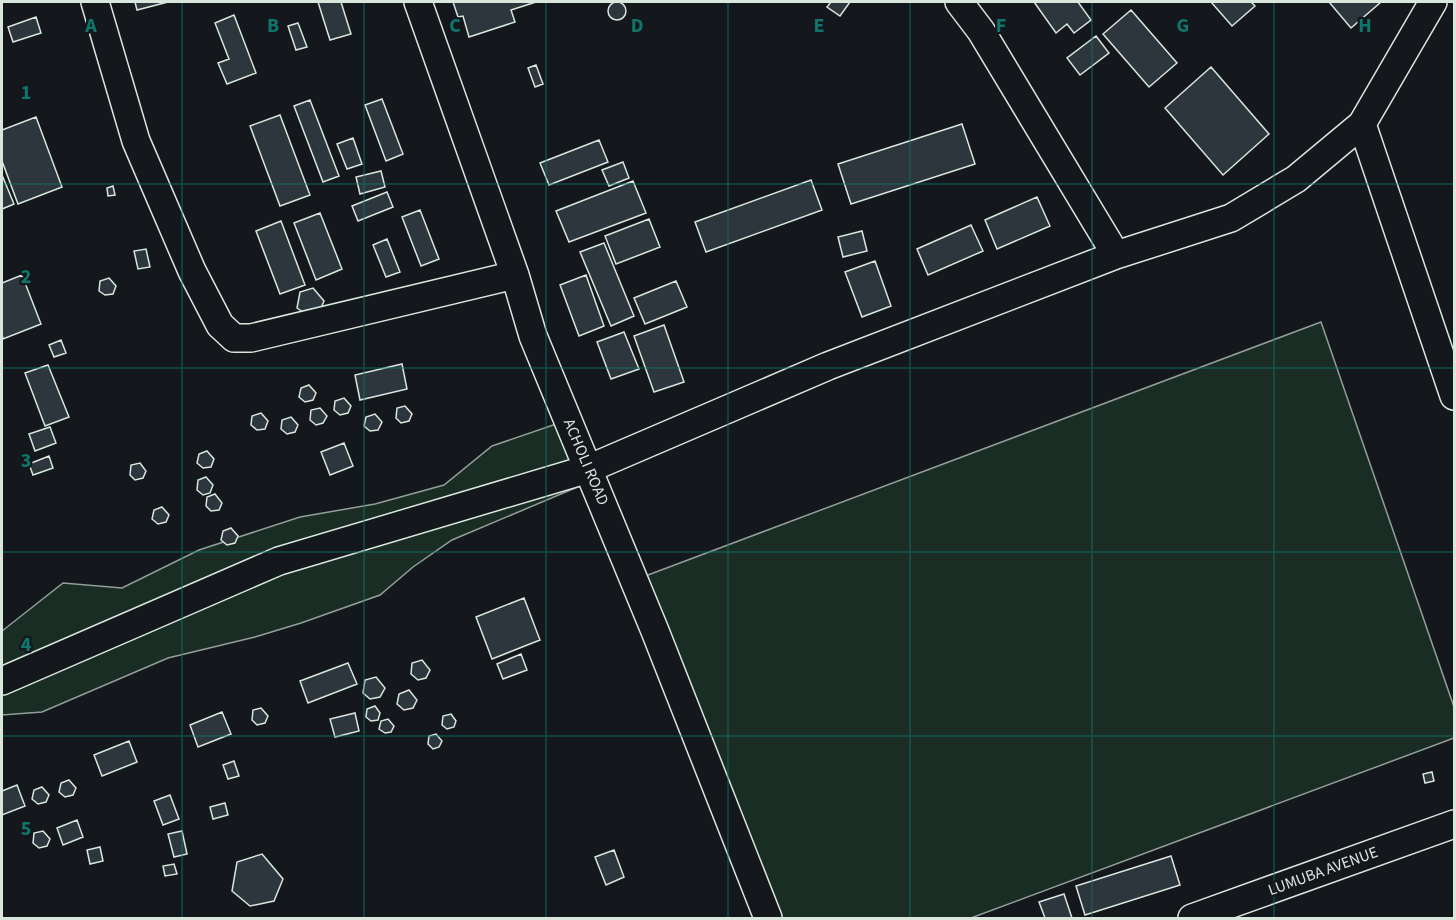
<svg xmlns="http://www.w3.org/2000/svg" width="1456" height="920" font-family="'Source Sans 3',sans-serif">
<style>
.green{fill:#1a2d24;stroke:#939e99;stroke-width:1.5}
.building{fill:#2c363c;stroke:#d8e6dc;stroke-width:1.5}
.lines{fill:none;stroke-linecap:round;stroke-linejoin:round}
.minor-casing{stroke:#d8e6dc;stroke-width:30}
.minor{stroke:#14181c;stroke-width:27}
.grid{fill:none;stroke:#0f766e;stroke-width:1.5;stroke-opacity:0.55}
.labels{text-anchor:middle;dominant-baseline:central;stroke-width:4.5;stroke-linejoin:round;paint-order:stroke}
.street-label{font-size:16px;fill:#d8e6dc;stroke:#14181c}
.grid-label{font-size:20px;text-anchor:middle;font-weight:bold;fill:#0f766e;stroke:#14181c;stroke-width:4.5;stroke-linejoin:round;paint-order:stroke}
</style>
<rect width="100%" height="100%" fill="#14181c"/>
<path class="green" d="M1321,322l133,385v31l-483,180h-209l-122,-340z
M565,421l22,62 -135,57 -39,27 -33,28 -79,28 -46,14 -87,21 -126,54 -40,3v-84l61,-48 59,5 77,-38 101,-33 75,-13 69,-19 48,-39z"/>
<path class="building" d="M608 11a9 9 0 1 1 18 0a9 9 0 1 1-18 0Z
M135,2h33l-31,8z
M318,2h23l10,32 -21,6z
M453,2h83l-25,8 4,12 -46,15 -6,-21 -5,1z
M831,2h19l-10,14 -13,-9z
M1034,2h44l13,18 -17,13 -7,-9 -11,9z
M1211,2h40l4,4 -23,20z
M1329,2h52l-30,26z
M1131,10l46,53 -28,24 -46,-53z
M234,15l22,58 -29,11 -9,-21 11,-4 -14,-36z
M36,17l5,16 -28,9 -5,-15z
M298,23l9,24 -11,3 -8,-24z
M1096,36l13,17 -29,22 -13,-17z
M536,65l7,19 -8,3 -7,-19z
M1211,67l58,67 -46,41 -58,-67z
M382,99l21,55 -17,7 -21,-56z
M310,100l29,76 -16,6 -29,-76z
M280,115l30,80 -30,11 -30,-80z
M36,117l26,70 -44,17 -16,-43v-31z
M962,124l13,40 -124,40 -13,-40z
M353,138l9,26 -15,5 -10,-25z
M599,140l9,22 -59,23 -9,-22z
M623,162l6,16 -20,8 -7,-16z
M381,171l4,16 -25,7 -4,-17z
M2,175l12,29 -12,5z
M811,180l11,30 -116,42 -11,-30z
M633,181l13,32 -77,29 -13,-31z
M113,186l2,9 -7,1 -1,-8z
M387,192l6,15 -35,14 -6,-15z
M1037,197l13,29 -53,23 -12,-29z
M420,210l19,49 -18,7 -19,-49z
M320,213l22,56 -26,11 -22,-57z
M649,219l11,28 -44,17 -11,-28z
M281,221l24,64 -25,9 -24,-63z
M971,225l12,26 -55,24 -11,-26z
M862,231l5,20 -24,6 -5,-20z
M387,239l13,33 -14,5 -13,-32z
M604,243l30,73 -23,10 -31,-74z
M146,249l4,18 -12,2 -4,-18z
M875,261l16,45 -29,11 -17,-45z
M22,275l19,49 -38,15 -1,-5v-51z
M586,275l18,51 -25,10 -19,-51z
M109,278l7,8 -3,8 -8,1 -6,-4 1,-10z
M676,281l11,26 -42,17 -11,-26z
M313,288l11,13 -5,12 -12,2 -10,-7 3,-16z
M664,325l20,57 -30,10 -20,-56z
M624,332l15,37 -28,10 -14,-37z
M61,340l5,13 -12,4 -5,-12z
M402,364l5,25 -47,11 -5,-25z
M48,365l21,52 -24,9 -20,-53z
M309,385l7,8 -3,7 -8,2 -6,-5 2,-9z
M344,398l7,8 -3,7 -8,2 -6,-5 1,-9z
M405,406l7,8 -3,7 -8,2 -5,-5 1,-10z
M320,408l7,8 -4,7 -7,2 -6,-5 1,-10z
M261,413l7,8 -3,8 -8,1 -6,-5 1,-9z
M375,414l7,8 -4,8 -8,1 -6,-5 2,-9z
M291,417l7,8 -3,7 -8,2 -6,-5 1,-9z
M50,427l6,16 -21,8 -6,-17z
M344,443l9,23 -23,9 -9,-23z
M207,451l7,8 -3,8 -8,1 -6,-5 2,-9z
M49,456l4,12 -20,7 -4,-11z
M140,463l6,8 -3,7 -8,2 -5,-5 1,-10z
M206,477l7,8 -3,8 -7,2 -6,-5 1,-10z
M215,494l7,9 -3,7 -8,1 -5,-5 1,-9z
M162,507l7,8 -3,7 -8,2 -6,-5 2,-9z
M231,528l7,8 -3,7 -8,2 -6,-5 2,-9z
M524,598l16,42 -48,19 -16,-42z
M521,654l6,16 -24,9 -6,-15z
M422,660l8,10 -4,8 -8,2 -7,-6 1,-11z
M348,663l9,21 -49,19 -8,-22z
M376,677l9,11 -5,9 -10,2 -7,-6 2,-13z
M409,690l8,10 -4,8 -9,2 -7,-6 2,-10z
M375,706l5,7 -2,7 -7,1 -5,-4 1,-8z
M261,708l7,8 -3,7 -8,2 -5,-5 1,-10z
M222,712l9,22 -33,13 -8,-22z
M355,713l4,18 -24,6 -5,-18z
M451,714l5,7 -2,6 -7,2 -5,-4 1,-9z
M388,719l6,7 -3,6 -6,1 -6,-4 2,-8z
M436,734l6,7 -3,6 -6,2 -5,-5 1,-8z
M129,741l8,21 -35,14 -8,-21z
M234,761l5,15 -11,3 -5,-14z
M1432,772l2,9 -9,2 -2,-9z
M69,780l7,8 -3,7 -8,2 -6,-5 2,-9z
M17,785l8,21 -23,9v-24z
M42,787l7,8 -3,7 -8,2 -6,-5 2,-9z
M170,795l9,24 -16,6 -9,-24z
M225,803l3,12 -15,4 -3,-12z
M77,820l6,17 -20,8 -6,-17z
M43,831l7,8 -3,7 -8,2 -6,-5 1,-10z
M182,831l5,23 -13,3 -6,-23z
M100,847l3,14 -13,3 -3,-14z
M614,850l10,27 -18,8 -11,-28z
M262,854l21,25 -9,22 -24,5 -18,-15 5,-29z
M1171,856l9,29 -95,30 -9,-29z
M174,864l3,10 -12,2 -2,-10z
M1064,894l8,24h-27l-6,-16z"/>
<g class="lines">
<g class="minor-casing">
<path id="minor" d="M95,2l41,139 56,130 28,54 14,13h17l264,-63
M418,2l97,273 18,61 122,295 113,287
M959,2l22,29 135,224
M1362,124l92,272
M2,681l277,-120 309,-92 240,-103 288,-111 115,-37 65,-39 66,-55 71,-122
M1192,918l262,-94"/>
</g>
<use href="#minor" class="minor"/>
</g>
<path class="grid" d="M182,2v916M364,2v916M546,2v916M728,2v916M910,2v916M1092,2v916M1274,2v916M2,184h1452M2,368h1452M2,552h1452M2,736h1452"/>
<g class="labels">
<g class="street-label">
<text transform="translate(586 462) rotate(67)">ACHOLI ROAD</text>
<text transform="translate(1323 871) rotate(-20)">LUMUBA AVENUE</text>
</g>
</g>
<g class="grid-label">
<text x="91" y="32">A</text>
<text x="273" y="32">B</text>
<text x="455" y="32">C</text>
<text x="637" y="32">D</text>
<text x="819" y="32">E</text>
<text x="1001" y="32">F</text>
<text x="1183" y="32">G</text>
<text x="1365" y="32">H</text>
<text x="26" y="99">1</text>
<text x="26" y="283">2</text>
<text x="26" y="467">3</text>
<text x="26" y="651">4</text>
<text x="26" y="835">5</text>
</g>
<rect width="1456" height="920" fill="none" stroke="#d8e6dc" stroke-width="6"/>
</svg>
